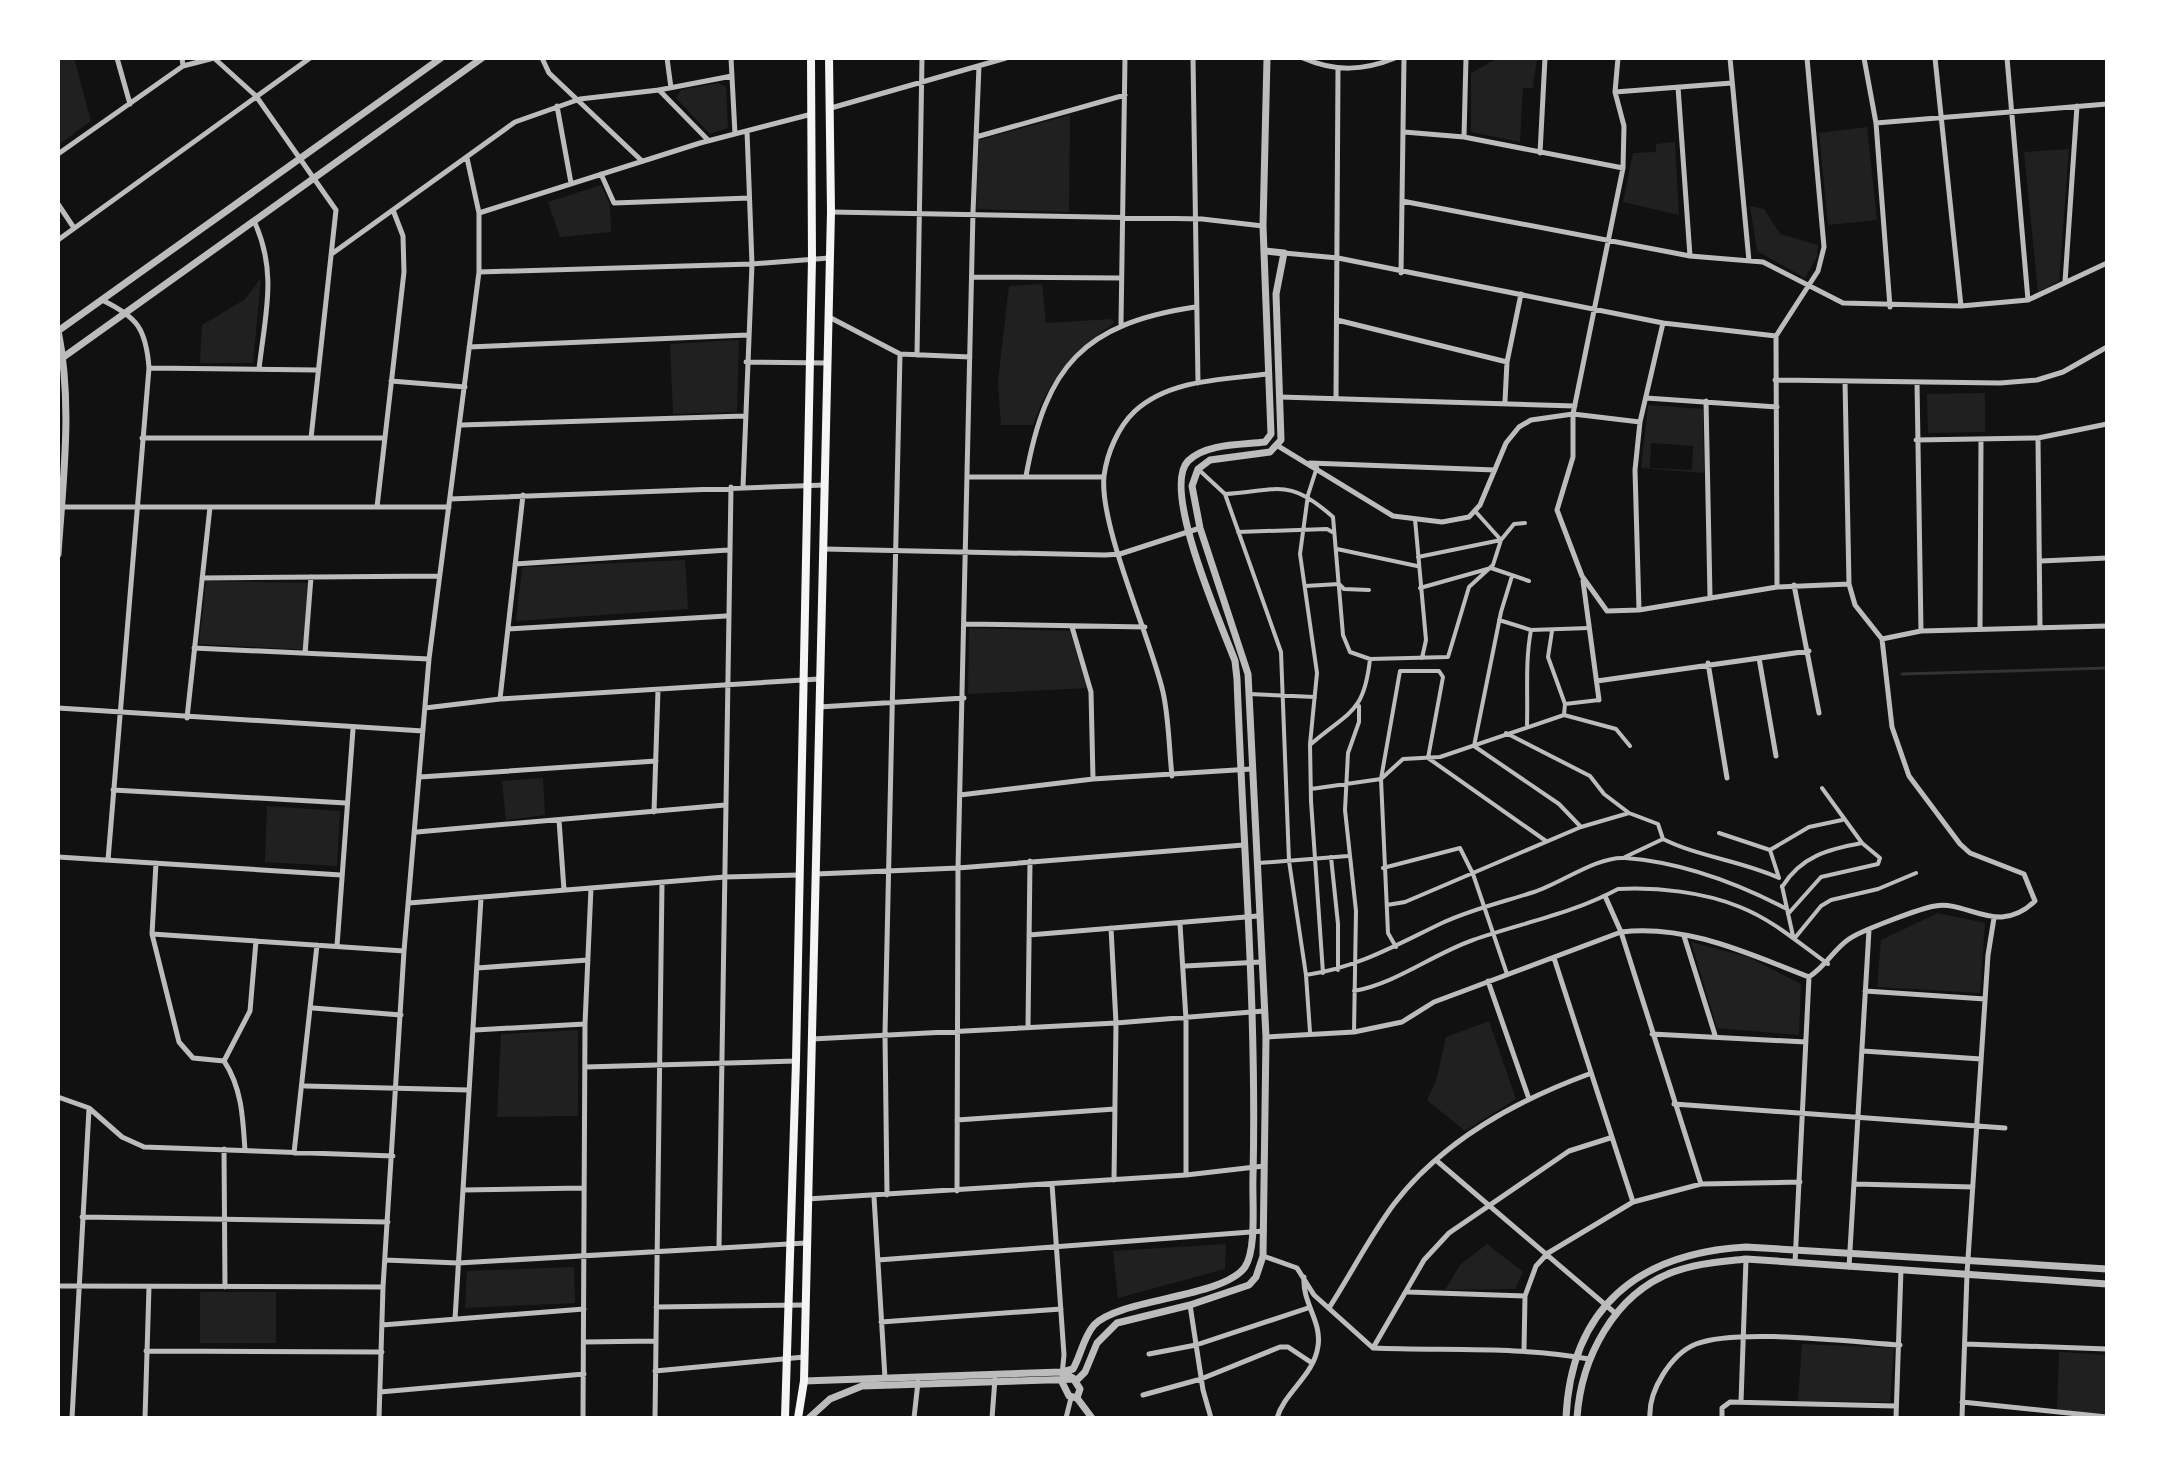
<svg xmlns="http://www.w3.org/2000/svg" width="2165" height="1476" font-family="'PT Sans',sans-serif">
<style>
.green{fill:#202020;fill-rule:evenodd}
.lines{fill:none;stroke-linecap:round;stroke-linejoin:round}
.stream{stroke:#333;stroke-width:3}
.pedestrian{stroke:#bcbcbc;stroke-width:4}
.minor{stroke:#bcbcbc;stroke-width:5}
.tertiary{stroke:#bcbcbc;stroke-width:7}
.secondary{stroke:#f5f5f5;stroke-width:8}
</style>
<rect width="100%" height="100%" fill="#111"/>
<path class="green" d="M74,58l17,63 -33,24v-85z
M1498,58h39l-4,30h-10l-3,54 -49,-10v-59z
M718,83l8,4 2,41 -18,6 -34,-36 5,-8z
M1070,115l-1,97 -93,-3 3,-69z
M1867,127l10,93 -49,5 -9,-92z
M1675,142l4,73 -56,-13 10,-49 23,-1v-8z
M2069,149l-10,132 -21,11 -14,-140z
M601,185l9,20 1,27 -51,5 -12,-35z
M1750,206l14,3 16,25 38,11 -1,12 -12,21 -48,-27z
M261,278l-8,85h-53l2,-38 42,-25z
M1042,284l4,39 66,-4 2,4c-42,30 -63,52 -81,102h-32l-3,-44 11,-95z
M739,340l-2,72 -64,2 -3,-70z
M1985,393v39l-57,1 -1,-39z
M1648,405l55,4 1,64 -63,-5zM1651,443l42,3 -1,24 -42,-2z
M685,560l3,49 -172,12 6,-54z
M206,581l107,2 -4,67 -110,-6z
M969,628l101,3 17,57 -119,6z
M543,778l2,37 -39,5 -4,-39z
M267,806l73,5 -3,55 -72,-4z
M1938,913l47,10 -5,70 -103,-6 4,-47z
M1691,942l57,15 53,27 -2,51 -82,-7z
M1489,1021l27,78 -51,32 -38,-31 9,-19 10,-44z
M578,1030v86l-81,1 4,-83z
M1226,1244l-1,25 -107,29 -5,-47z
M1487,1244l36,28 -8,17 -70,1 15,-25z
M574,1267l1,36 -110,5 2,-37z
M200,1292h76v51h-76z
M1802,1344l92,4 -4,54 -92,-1z
M2059,1352l48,3v59l-50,-3z"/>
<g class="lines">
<path class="stream" d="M1902,674l205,-6"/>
<path class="pedestrian" d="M1317,467l-9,28 -8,59 17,119 -7,71 1,57 12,172
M1198,469l27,25
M1415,519l11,121 -4,18
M1238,532l89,-3 7,4
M1337,549l80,17
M1418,557l83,-17 -26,-29
M1512,576l-11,36 -27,134 85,58 22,23
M1305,586l34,-2 5,5 25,1
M1420,588l71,-20 38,13
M1499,620l32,10 58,-2
M1552,631l-4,26 17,47
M1249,694l66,3
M1564,715l52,14 14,17
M1527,725c1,-32 -2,-63 4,-95
M1506,733l84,43 14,18 25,19 29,11 5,15
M1311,744c38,-33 53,-30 59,-85
M1311,789l70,-10 22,-20 37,-2 124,-42 1,-11 34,-4
M1719,833l51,17 39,-23 33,-7
M1770,850l9,28
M1331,857l7,67v46
M1625,857l38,-18c36,18 79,22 116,39
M1259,863l89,-7
M1383,868l77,-20 13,26 34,100
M1782,886l11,50
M1782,887c19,-31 47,-38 80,-44l-40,-55
M1387,905l18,-3 176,-75 48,-14
M1788,914l33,-37 57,-13 2,-6 -18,-15
M1794,939l27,-33 10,-6 47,-11 38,-16
M1396,947l-8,-14 -7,-154 19,-108h39l4,6 -15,81 118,83
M1306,975c51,-7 90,-30 136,-52 30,-14 61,-21 92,-31 26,-8 63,-36 91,-34 56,4 112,25 162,51
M1354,991c43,-8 77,-36 119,-51 48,-17 99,-26 145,-51 39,-2 86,3 122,18 33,13 60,37 88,57
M1310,1032l-4,-57 -17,-114 -8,-209 -56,-158c55,-4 64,-16 108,23l10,118 7,17 20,7 78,-2 21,-70 24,-22 8,-25 13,-16 11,-1
M1354,1032l2,-121 -11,-101 3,-57 11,-31v-16"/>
<path class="minor" d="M117,58l13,46
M182,58l1,8
M214,58l42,38 80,114 -25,228
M542,58l7,15 93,88
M667,58l4,30
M731,58l4,76
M1193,58l5,325
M1303,58c32,14 60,13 92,0
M1618,58l-3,34 9,34 -1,42 -50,246v43l-16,53 25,66 25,35 32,-1 138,-23 72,-3
M1730,58l19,203
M1864,58l12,65 14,184
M1935,58l26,248
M2007,58l21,242
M1678,87l12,169
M659,90l49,50
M1615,92l117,-9
M557,106l14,77
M831,108l175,-50
M1876,123l231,-19
M1404,132l60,5 159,31
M976,137l149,-42
M1464,137l2,-79
M1540,153l5,-95
M58,154l125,-88 31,-8
M601,174l13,29 135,-5
M1402,201l288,55 73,6 80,41 118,3 67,-6 79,-37
M58,204l16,24
M831,212l371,7 61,7
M479,213l221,-70 112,-29
M254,221c24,51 11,94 5,148
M58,240l252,-182
M333,253l182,-131 65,-23 79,-9 73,-14
M1284,253l54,5 325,65 113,13
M479,272l273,-8 77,-6
M1401,273l3,-215
M972,277l149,1
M2065,282l12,-176
M102,300c35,17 44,28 47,68l-41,492
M829,317l71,37 70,3
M1337,320l170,42
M1121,324l4,-266
M469,347l278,-12
M917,355l5,-297
M746,362l82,1
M149,368l168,2
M1775,380l225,3 37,-3 26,-8 44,-25
M391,381l74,6
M1917,382l4,249
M1280,397l295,9
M1336,398l2,-330
M1646,398l131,9
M1505,401l2,-39 14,-68
M1706,401l4,195
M461,425l283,-9
M142,438h243
M2038,438l2,189
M1916,440l122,-2 69,-14
M1278,446l115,70 49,6 27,-5 11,-12 26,-62 13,-16 12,-7 42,-6 67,8
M1310,463l185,7
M1026,476c20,-110 57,-152 169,-169
M969,477h135
M743,487l9,-223 -5,-133
M58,497l3,10h388
M450,499l375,-14
M377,507l27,-235 -1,-36 -10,-26
M824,549l281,6 15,-1 80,-26
M2041,561l66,-3
M515,564l213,-14
M202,578l237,-2
M1583,581l16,119
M1794,585l25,128
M1777,587l-1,-251 42,-65 6,-24 -17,-189
M1639,610l-4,-140 5,-48 23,-99
M966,624l179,3
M1072,627l19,65 2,87
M508,629l218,-13
M1980,629l1,-190
M1882,639l39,-8 186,-5
M194,648l235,11
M305,653l6,-76
M1759,658l17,98
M1708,663l19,115
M1597,681l212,-30
M500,699l23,-204
M819,707l145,-9
M58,708l365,23
M425,708l75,-9 319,-20
M187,718l23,-211
M1172,776c-3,-27 -3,-57 -9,-84 -13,-56 -64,-166 -59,-216 3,-23 14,-49 31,-65 35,-32 88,-31 132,-37
M420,777l236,-16
M113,790l233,13
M960,795l133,-16 158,-10
M654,812l4,-122
M559,820l5,70
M417,832l308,-27
M58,857l283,18
M156,863l-4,71 27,108 14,16 31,3c18,27 19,58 21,90
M816,874l142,-6 286,-23
M1605,896l16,36 80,252
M409,903l316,-26 74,-2
M1180,924l6,95v156
M1111,928l5,95 -2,157
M152,934l252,17
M1029,935l229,-19
M1684,936l31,99
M337,946l16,-217
M1554,958l79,244
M1185,966l76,-4
M477,968l111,-8
M1488,981l40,115
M1865,991l120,8
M313,1008l88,7
M1028,1027l2,-166
M475,1030l110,-6
M1652,1034l154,8
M1266,1037l88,-5 48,-10 32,-20 187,-70c66,-8 128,22 188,45 19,-13 24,-27 40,-38 11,-8 72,-31 86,-33 33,-6 63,31 100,-5l-11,-27 -54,-21 -10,-9 -51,-68 -17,-49 -10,-88 -27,-34 -6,-21 -4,-203
M812,1039l304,-16 148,-12
M1863,1051l118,8
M224,1061l26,-50 6,-70
M585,1067l211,-6
M305,1086l164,4
M58,1097l31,11 33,29 22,10 249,9
M1674,1104l331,24
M957,1120l158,-11
M224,1149l1,138
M294,1153l23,-208
M1437,1161l178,152
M1052,1184l12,171 -2,20
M1855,1184l118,3
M463,1190l120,-2
M957,1191l1,-323 15,-656 6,-146
M887,1195l-2,-161 15,-680
M874,1197l11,181
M807,1199l379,-24 78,-9
M82,1217l306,5
M719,1247l12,-760
M1263,1256l34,12 17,27 59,53c72,3 145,-2 216,11
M385,1260l73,3 348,-20
M878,1260l386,-29
M1795,1263l14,-286
M1849,1267l20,-337
M58,1286l325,1
M1408,1292l117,4
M1190,1305l13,85 8,28
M656,1307l149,-2
M1329,1308c22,-34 41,-72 65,-104 49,-64 122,-103 195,-130
M455,1319l26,-421
M881,1322l180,-13
M382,1325l202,-16
M584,1342l72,-1
M1965,1344l142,5
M1373,1348l51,-88 25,-27 120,-82 41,-13
M1524,1350l1,-54 11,-30 12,-13 85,-51 68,-18 99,-2
M146,1351l236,1
M1149,1354l47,-9 112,-37
M655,1371l149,-14
M380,1392l204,-18
M1143,1395l58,-16 79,-32h8l24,16
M1741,1402l5,-143
M1962,1402l145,15
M72,1418l17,-309
M145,1418l4,-131
M379,1418l4,-131 21,-336 25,-292 50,-387v-59l-12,-55
M583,1418l2,-394 6,-136
M655,1418l7,-535
M914,1418l4,-36
M992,1418l3,-39
M1066,1418l5,-20
M1277,1418c8,-27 37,-42 41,-72 4,-25 -16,-43 -14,-69
M1650,1418c-2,-27 21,-64 46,-74 41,-16 156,-2 204,1
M1722,1418v-10l8,-6 166,4
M1896,1418l5,-149
M1962,1418l5,-144 21,-319 6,-37"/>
<path class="tertiary" d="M58,330c15,75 5,149 0,224
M58,331l383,-273
M58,361l424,-303
M1062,1372l11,6 7,11 -3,9
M804,1381l258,-9 11,-3c8,-14 10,-31 21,-44 26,-27 129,-27 151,-58 12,-18 7,-68 8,-90 4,-166 -10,-332 -16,-498l-2,-18c-14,-37 -74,-172 -47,-200 18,-18 54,-16 77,-19l6,-8 -8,-208 4,-168
M1062,1382l7,14 8,2
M1077,1398l15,20
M809,1418l21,-19 32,-13 216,-7 7,-7 12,-29 20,-20 73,-18 59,-20 7,-8 7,-21 3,-219 -18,-363 -48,-146 -8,-42 6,-17 12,-9 60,-8 11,-12 -5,-146 8,-41 -18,-2
M1566,1418c5,-111 73,-165 180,-171l361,22
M1577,1418c4,-60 37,-124 96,-146 24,-9 48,-10 73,-13l361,25"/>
<path class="secondary" d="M785,1418l11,-357 16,-802 -1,-201
M798,1418l6,-37 27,-1169 -2,-154"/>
</g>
<rect width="2165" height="1476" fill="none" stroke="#ffffff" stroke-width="120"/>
</svg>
